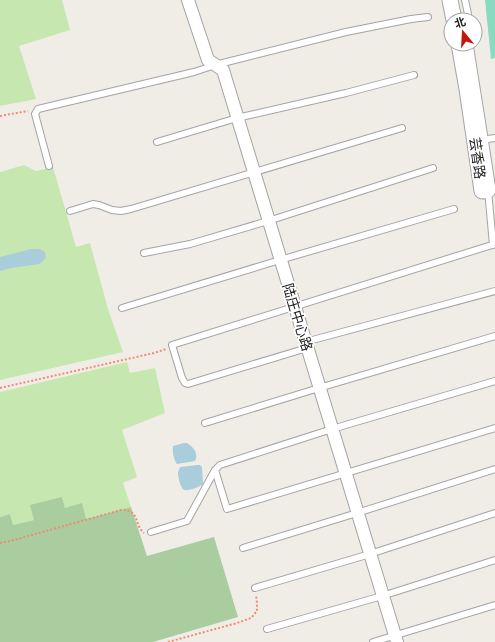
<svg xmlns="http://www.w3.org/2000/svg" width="495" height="642" font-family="Inter,'Noto Sans SC',sans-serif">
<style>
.grass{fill:#c7e7b0}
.forest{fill:#a9cd9e}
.pitch{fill:#8adac0}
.water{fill:#aacddb}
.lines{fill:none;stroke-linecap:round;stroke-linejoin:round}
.service-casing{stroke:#a4a4a4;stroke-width:8}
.minor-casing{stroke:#a4a4a4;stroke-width:14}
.tertiary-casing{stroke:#a4a4a4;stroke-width:17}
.path{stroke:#f28a76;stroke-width:2;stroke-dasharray:2 2;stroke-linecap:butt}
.service{stroke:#fff;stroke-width:6}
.minor{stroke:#fff;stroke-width:12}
.tertiary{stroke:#fff;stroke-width:15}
.labels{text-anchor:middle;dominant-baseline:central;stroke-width:3.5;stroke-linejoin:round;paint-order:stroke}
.street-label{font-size:14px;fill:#202020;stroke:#fff}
</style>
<rect width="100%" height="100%" fill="#f0ede7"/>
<path class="grass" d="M0,0h62l8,30 -51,16 17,53 -36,7z
M24,165l12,6 17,-4 23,80 14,-4 18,66 15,43 -123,28v-208z
M127,362l3,11 25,-5 10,45 -43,17 15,47 -14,6 8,24 -45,12 -21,-11 -3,-11 -28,23 -21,5 -3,-11 -10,3v-125z"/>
<path class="forest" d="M62,497l3,11 17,-5 4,16 45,-12 16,49 67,-19 24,80 -85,25h-153v-125l10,-3 3,11 21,-5 -4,-15z"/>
<path class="pitch" d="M485,0h10v58l-4,1z"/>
<path class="water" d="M31,249h9l5,3 1,5 -2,3 -4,4 -29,4 -11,3v-14z
M184,443h3c6,4 12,10 8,18l-18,3c-3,-4 -5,-12 -4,-18z
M197,465h3l2,2 1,17c-3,3 -14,7 -18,6 -4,0 -7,-13 -7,-17 0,-2 1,-3 2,-6z"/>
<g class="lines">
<g class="service-casing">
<path id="service" d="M465,0l3,14 -1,6
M481,140l14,-2
M157,142l80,-24 109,-25 68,-18
M49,166l-14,-52 3,-5 156,-37 21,-7 131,-33 65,-13 17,-2
M488,190l5,55
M70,211l23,-7 6,1 13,5 9,1 10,-2 271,-81
M144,253l46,-9 78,-23 165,-53
M122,308l158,-48 174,-51
M305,342l190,-51
M307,348l-119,36 -3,-1 -3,-5 -10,-33 323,-101
M205,423l114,-35 176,-52
M215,470l12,39 268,-81
M151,532l36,-11 28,-51 5,-5 112,-36 163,-48
M243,548l114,-35 138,-44
M255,588l115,-34 125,-41
M267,629l115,-33 113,-36
M373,642l122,-37"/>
</g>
<g class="minor-casing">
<path id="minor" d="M188,0l20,60 15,10 174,572"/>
</g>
<g class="tertiary-casing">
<path id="tertiary" d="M450,0l4,20
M459,44l8,45 15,102 6,-1 -11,-71 -12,-75"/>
</g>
<path class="path" d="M0,116l28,-5
M0,388l154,-35 12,-4
M0,543l14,-3 107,-30c20,0 12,14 23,23
M168,642l69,-19 14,-5 6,-7v-8l-1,-8"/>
<use href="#service" class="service"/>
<use href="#minor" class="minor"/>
<use href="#tertiary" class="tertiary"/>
</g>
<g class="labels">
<g class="street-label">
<text transform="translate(478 158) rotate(82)">芸香路</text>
<text transform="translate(298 317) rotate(73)">陆庄中心路</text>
</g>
</g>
<g transform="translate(463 32) rotate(342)"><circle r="19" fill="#ffffff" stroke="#a6a6a6"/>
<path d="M0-3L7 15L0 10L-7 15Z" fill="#c4170c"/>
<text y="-6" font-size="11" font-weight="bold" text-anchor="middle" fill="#202020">北</text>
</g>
</svg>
